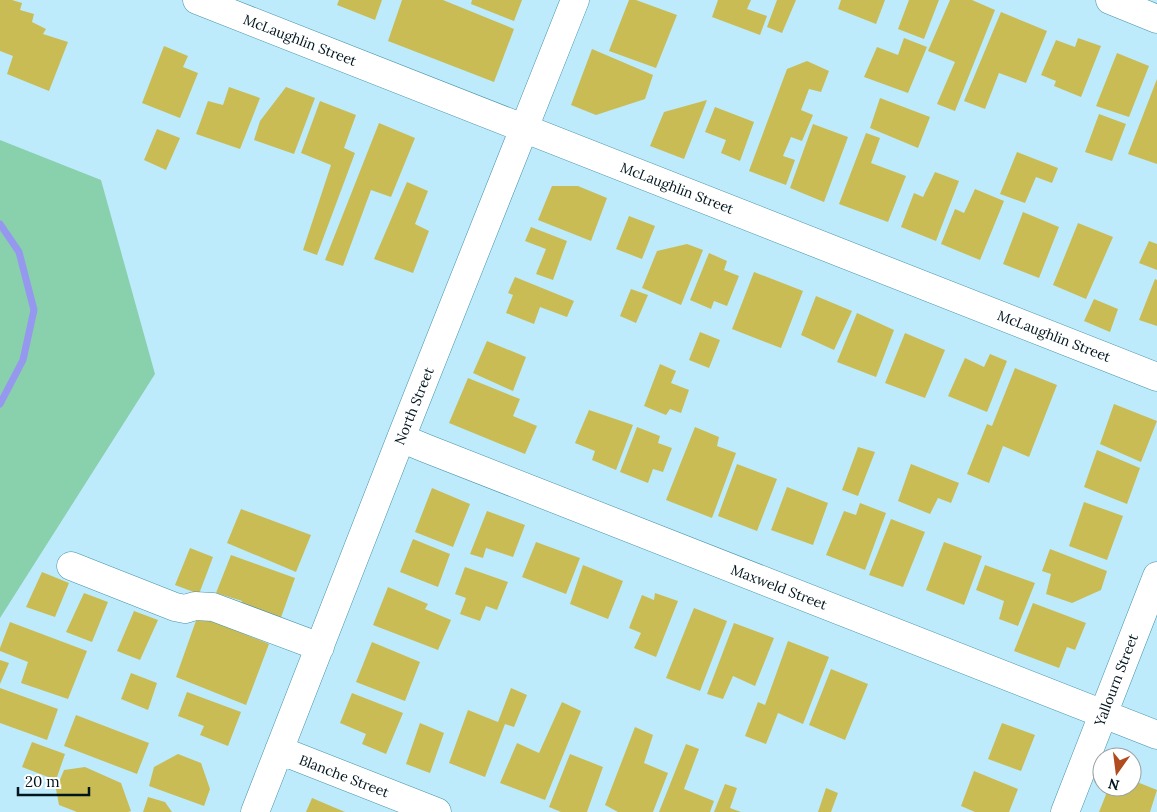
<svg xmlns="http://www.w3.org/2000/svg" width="1157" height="812" font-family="Lora,serif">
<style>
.green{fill:#89d0ad}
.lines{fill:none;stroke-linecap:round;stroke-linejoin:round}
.stream{stroke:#9697ee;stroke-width:7}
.building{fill:#c9bc55}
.minor-casing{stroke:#4491aa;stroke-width:29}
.minor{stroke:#fff;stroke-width:28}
.labels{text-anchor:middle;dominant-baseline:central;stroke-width:4;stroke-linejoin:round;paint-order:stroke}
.street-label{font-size:14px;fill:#00151d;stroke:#fff}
</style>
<rect width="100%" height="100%" fill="#beebfb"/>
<path class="green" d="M0,140l101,40 54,194 -155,244z"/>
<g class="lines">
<path class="stream" d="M0,224l19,28 15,58 -11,50 -23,44"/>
</g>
<path class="building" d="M0,0h12l10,3 -2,7 14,4 -2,8 14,7 -3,5 25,8 -19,49 -42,-17 6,-18 -13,-5z
M339,0h43l-7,20 -38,-15z
M402,0h41l71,29 -20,53 -106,-41z
M472,0h50l-8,21 -43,-17z
M629,0h7l41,15 -21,53 -47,-17z
M718,0h33l-4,9 20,7 -7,19 -48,-18z
M777,0h19l-14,33 -15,-6z
M841,0h44l-9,24 -38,-15z
M909,0h30l-15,39 -26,-10z
M950,0h22l23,10 -40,101 -18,-7 18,-42 -27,-11z
M1001,12l46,19 -21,52 -27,-10 -14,36 -21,-8z
M904,38l23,9 -19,46 -44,-16 13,-30 21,8z
M1078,38l23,8 -20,51 -27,-11 2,-5 -15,-6 15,-35 19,7z
M164,46l24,10 -5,11 15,6 -18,45 -38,-15z
M592,49l61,26 -8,24 -49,16 -25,-10z
M1117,53l32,13 -20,51 -33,-11z
M807,61l22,10 -8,21 -12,-3 -8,21 12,5 -11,26 -11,-4 -8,19 12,4 -9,25 -37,-14 38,-102z
M1157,79v85l-29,-10z
M229,87l31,11 -20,51 -44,-15 12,-33 15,4z
M286,87l29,11 -21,56 -40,-14 6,-19z
M880,98l50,19 -12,31 -48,-20z
M707,100l-23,59 -34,-13 14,-34z
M320,101l36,14 -12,33 11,5 -38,102 -14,-5 28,-85 -30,-12z
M715,107l39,15 -14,39 -19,-8 5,-13 -21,-8z
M1099,114l27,10 -14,37 -27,-9z
M379,123l36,15 -24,59 -20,-7 -28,76 -18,-6z
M813,124l35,13 -24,65 -34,-14z
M157,129l23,9 -14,32 -22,-10z
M866,133l14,5 -9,25 35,13 -18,46 -49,-18z
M1017,152l41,16 -6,15 -16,-6 -11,26 -25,-9z
M935,172l24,9 -23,60 -35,-14 13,-34 9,4z
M407,182l21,9 -13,33 14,7 -16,42 -39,-14z
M552,186h26l29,12 -16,43 -53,-21z
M975,189l29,12 -24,59 -39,-16 14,-35 9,4z
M1023,212l36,15 -20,51 -36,-14z
M629,216l26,10 -13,33 -26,-10z
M1078,223l35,14 -27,62 -33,-14z
M531,227l36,14 -14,39 -17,-6 10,-25 -21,-8z
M1149,241l8,3v26l-18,-7z
M687,244l16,6 -22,55 -39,-17 15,-37z
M709,253l18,8 -3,9 15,6 -12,30 -13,-5 -3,8 -21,-9z
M754,272l49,19 -22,57 -49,-19z
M515,277l59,24 -7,16 -27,-10 -6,17 -28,-11 7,-18 -5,-2z
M1155,279l2,1v46l-18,-6z
M631,289l17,6 -12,28 -16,-7z
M816,296l36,15 -18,39 -33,-15z
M1094,299l24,10 -8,23 -26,-11z
M857,313l37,17 -18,47 -39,-15z
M700,332l20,8 -11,28 -20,-8z
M905,333l40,17 -20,48 -40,-15z
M487,341l39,16 -13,34 -40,-18z
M990,354l17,7 -20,51 -39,-16 17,-38 19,9z
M660,364l16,7 -5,12 18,7 -8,23 -11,-4 -4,6 -22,-9z
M1015,368l42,17 -28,72 -26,-11 -14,37 -22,-9 20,-50 5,2z
M468,378l52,21 -7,17 24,10 -12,28 -76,-31z
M1114,404l43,17 -16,41 -41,-18z
M589,410l44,15 -17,45 -24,-10 3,-9 -20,-8z
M637,427l23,9 -2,7 14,5 -9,24 -10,-3 -5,14 -28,-11z
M695,427l24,10 -2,9 19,7 -24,65 -46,-18z
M858,447l17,5 -17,44 -16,-6z
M1097,450l43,18 -13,36 -43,-17z
M737,464l40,15 -20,52 -39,-15z
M911,464l48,19 -8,20 -13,-5 -8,16 -32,-13z
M787,487l41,16 -15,42 -42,-15z
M432,488l38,16 -17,43 -38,-15z
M1084,502l39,14 -16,44 -38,-14z
M860,503l26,10 -21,57 -39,-15 18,-44 12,4z
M241,509l70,26 -15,37 -69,-29z
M487,511l38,14 -12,32 -27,-9 -3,10 -13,-4z
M891,519l34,13 -22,55 -34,-12z
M413,539l37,15 -12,33 -38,-15z
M536,542l44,16 -14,36 -44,-17z
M944,542l38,14 -18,49 -38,-15z
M190,548l23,9 -14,37 -24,-9z
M1050,549l57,22 -6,19 -29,13 -26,-9 5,-20 -9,-3z
M231,555l64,23 -16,45 -40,-15 3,-7 -26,-8z
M583,565l40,16 -15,38 -38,-15z
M985,565l50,18 -17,43 -19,-7 5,-18 -28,-11z
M465,567l43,15 -11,28 -11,-4 -6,15 -20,-7 6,-16 -11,-4z
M42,572l27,11 -14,34 -29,-10z
M388,587l40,17 -3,5 26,11 -13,30 -65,-25z
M84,593l24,9 -16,40 -26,-10z
M655,593l23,8 -22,56 -22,-9 7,-15 -12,-5 13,-33 12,5z
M1033,603l53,20 -11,27 -8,-3 -8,21 -45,-17z
M694,608l33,13 -27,70 -34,-13z
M134,611l24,9 -18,40 -23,-9z
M198,615l71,29 -23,61 -70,-28z
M10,622l77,29 -19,48 -47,-16 7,-21 -28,-11v-3z
M734,623l40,15 -19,48 -22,-10 -10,23 -16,-5z
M788,641l41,16 -26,67 -25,-11 -12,31 -21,-8 13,-34 7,3z
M372,642l48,20 -15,39 -49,-19z
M0,660l9,3 -9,21z
M831,669l37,15 -23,56 -36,-15z
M131,673l26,10 -9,27 -27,-11z
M0,688l58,21 -11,31 -47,-17z
M511,688l16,7 -13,32 -9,-3 -20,53 -36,-14 19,-53 30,12z
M187,692l54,20 -13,34 -28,-11 4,-9 -26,-10z
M352,693l51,20 -17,41 -24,-10 4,-10 -26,-11z
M562,702l19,9 -36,89 -45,-17 17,-40 22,10z
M76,715l73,28 -12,31 -73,-28z
M420,723l24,10 -14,40 -24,-9z
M1002,723l33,12 -14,36 -33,-12z
M635,727l18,8 -9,28 24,10 -15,39h-35l-13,-7z
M32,742l33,12 -9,26 -34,-13z
M686,744l13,5 -15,40 30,12 -4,11h-51z
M178,754l23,9 9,26 -6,17 -55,-20 5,-19z
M570,754l33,13 -16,45h-26l-12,-5z
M85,767l36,16 10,28 -3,1h-51l-18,-7 -3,-16 8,-19z
M974,771l44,18 -9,23h-34l-14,-6z
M1132,780l25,10 -7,22h-51l10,-25h23z
M725,784l12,4 -7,20 11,4h-27z
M826,788l12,5 -7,19h-13z
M148,797l17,5 7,10h-29z
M312,798l33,14h-39z"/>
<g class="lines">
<g class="minor-casing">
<path id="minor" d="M197,0l960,377
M1110,0l47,19
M401,438l24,10 732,287
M71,566l104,41 10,2 10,-3 18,1 107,40
M279,750l158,62
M255,812l146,-374 174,-438
M1065,812l92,-236"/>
</g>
<use href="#minor" class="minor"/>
</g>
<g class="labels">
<g class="street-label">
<text transform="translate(300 40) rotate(21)">McLaughlin Street</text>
<text transform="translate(677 188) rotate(21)">McLaughlin Street</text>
<text transform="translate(1054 336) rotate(21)">McLaughlin Street</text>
<text transform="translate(414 406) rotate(-68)">North Street</text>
<text transform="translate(779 587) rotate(21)">Maxweld Street</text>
<text transform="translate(1116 680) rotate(-69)">Yallourn Street</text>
<text transform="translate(344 776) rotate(21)">Blanche Street</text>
</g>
</g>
<g transform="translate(1117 772) rotate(194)"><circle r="24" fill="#ffffff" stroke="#99a1a5"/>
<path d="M0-4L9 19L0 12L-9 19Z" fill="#b14c1f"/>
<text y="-8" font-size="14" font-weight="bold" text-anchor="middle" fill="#00151d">N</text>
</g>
<path d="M18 787v8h71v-8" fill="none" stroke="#00151d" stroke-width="2.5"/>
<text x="25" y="787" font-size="15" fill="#00151d" stroke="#ffffff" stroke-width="4" paint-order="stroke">20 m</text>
</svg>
